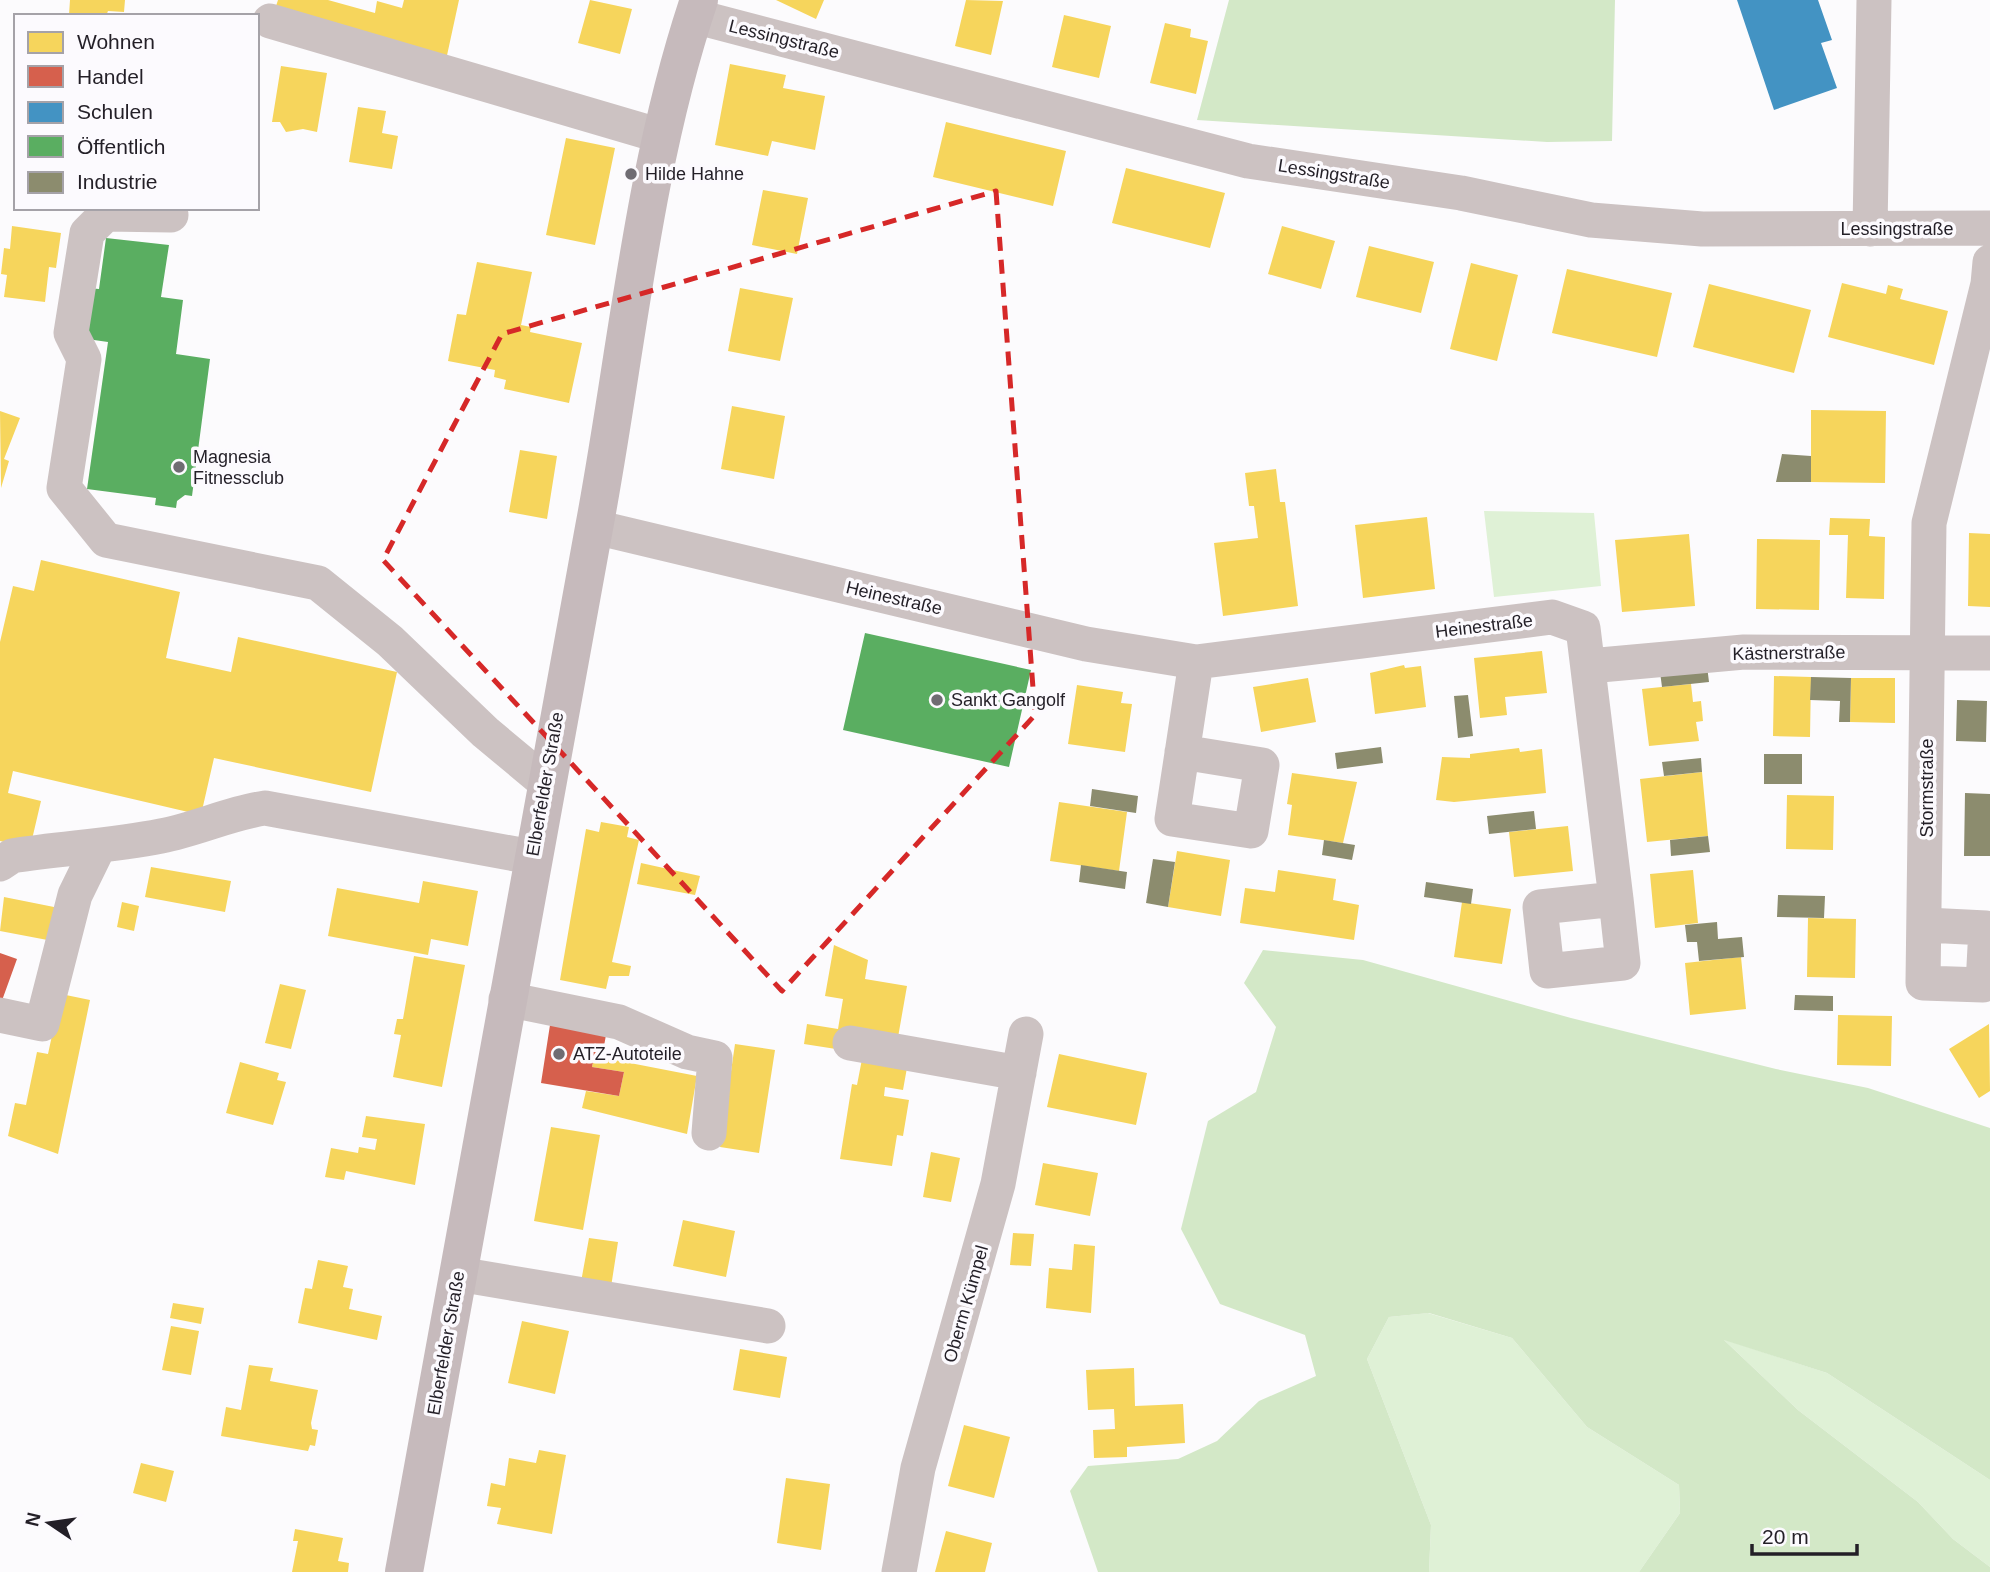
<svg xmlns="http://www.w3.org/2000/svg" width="1990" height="1572" font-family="Helvetica,sans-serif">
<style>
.green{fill:#dff1d6}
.forest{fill:#d3e8c7}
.homes{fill:#f6d55c}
.shops{fill:#d6604d}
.schools{fill:#4393c3}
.public{fill:#5aae61}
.industry{fill:#8c8c6e}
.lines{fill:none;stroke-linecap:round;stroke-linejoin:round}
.minor{stroke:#ccc2c2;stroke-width:35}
.major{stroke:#c6babc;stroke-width:38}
.marked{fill:none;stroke:#d62828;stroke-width:5;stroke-dasharray:14 9;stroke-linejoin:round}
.poi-dot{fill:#6f6c72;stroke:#fcfafe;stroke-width:2.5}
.labels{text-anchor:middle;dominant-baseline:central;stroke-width:7;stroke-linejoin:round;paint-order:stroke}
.street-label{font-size:18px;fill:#231f27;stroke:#fcfafe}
.poi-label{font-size:18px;fill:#231f27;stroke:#fcfafe;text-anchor:start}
</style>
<rect width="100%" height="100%" fill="#fcfbfd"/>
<path class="green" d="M1484,511l110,2 7,73 -107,11z
M1428,1313l84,25 75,89 92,58 1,28 -41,59h-210l2,-47 -64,-166 22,-42z
M1723,1339l104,34 163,107v87l-37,-28 -35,-37 -120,-92z"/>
<path class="forest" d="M1229,0h386l-3,141 -65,1 -350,-22z
M1263,950l100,10 208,58 205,51 92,19 122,40v352l-163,-107 -103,-33 74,70 120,92 35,37 37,28v5h-351l41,-59 -1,-28 -92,-58 -75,-89 -83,-25 -40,4 -22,42 64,166 -2,47h-331l-28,-81 18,-25 90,-7 39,-18 42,-40 57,-25 -11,-41 -85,-31 -39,-75 27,-108 48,-29 20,-65 -32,-44z"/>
<path class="homes" d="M70,0h55l-1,12 -16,-1 -2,5 -37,-1z
M278,0h50l47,13 2,-12 25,7 2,-8h55l-13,60 -172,-48z
M590,0l42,9 -12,45 -42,-11z
M776,0h48l-8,19z
M966,0l37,1 -12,54 -36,-9z
M1064,15l47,11 -12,52 -47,-11z
M1165,23l26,6 -1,8 18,4 -12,53 -46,-11z
M730,64l56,11 -3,13 42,8 -10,54 -43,-9 -4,15 -53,-11z
M281,66l46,7 -10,59 -14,-3 -17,3 -6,-10h-8z
M358,107l28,4 -4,22 16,3 -6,33 -43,-7z
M946,122l120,29 -13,55 -120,-29z
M566,138l49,10 -20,97 -49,-10z
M1126,168l99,25 -15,55 -98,-25z
M763,190l45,8 -11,56 -45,-9z
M12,226l49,7 -5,35 -7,-1 -4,35 -41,-5 3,-22 -6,-1 3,-26 6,1z
M1282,226l53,15 -14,48 -53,-15z
M1369,246l65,16 -13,51 -65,-16z
M477,262l55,10 -11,53 10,2 -1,5 52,11 -13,60 -65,-14 2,-9 -12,-3 1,-7 -47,-9 9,-47 9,1z
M1471,263l47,12 -21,86 -47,-12z
M1567,269l105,24 -15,64 -105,-24z
M1842,283l44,11 2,-9 15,4 -3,10 48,12 -14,54 -106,-28z
M1709,284l102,26 -17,63 -101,-26z
M740,288l53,10 -13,63 -52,-10z
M732,406l53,10 -11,63 -53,-10z
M1811,410l75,1 -1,72 -74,-1z
M0,411l20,7 -16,41 5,2 -8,27z
M520,450l37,6 -10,63 -38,-7z
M1276,469l4,33h5l13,104 -75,10 -9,-73 44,-5 -4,-32h-5l-4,-33z
M1427,517l8,72 -72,9 -8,-73z
M1830,518l40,1 -1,17 16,1 -1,62 -38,-1 2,-63h-19z
M1969,533l21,1v73l-22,-1z
M1689,534l6,72 -73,6 -7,-72z
M1757,539l63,1 -1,70 -63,-1z
M41,560l139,32 -14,66 65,14 7,-35 159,35 -26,120 -157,-34 -13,57 -188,-44 -5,22 33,8 -11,47 -30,-7v-199l13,-56 21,5z
M1542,651l5,42 -42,4 2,18 -27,3 -6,-60z
M1404,665l1,3 16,-2 5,41 -51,7 -5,-41z
M1774,676l37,1 -1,60 -37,-1z
M1308,678l8,44 -55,10 -8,-45z
M1851,678h44v45l-45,-1z
M1691,684l2,18 8,-1 2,20 -7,1 3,19 -50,5 -7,-57z
M1077,685l46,7 -2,11 11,1 -7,48 -57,-8z
M1519,748l1,4 22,-3 4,44 -92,9 -18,-2 6,-43 28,1v-4z
M1702,772l6,64 -61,6 -7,-63z
M1292,773l65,9 -14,61 -55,-8 4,-30 -5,-1z
M1787,795l47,1 -1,54 -47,-1z
M1059,802l68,10 -8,59 -69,-10z
M601,822l28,5 -2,10 12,3 -27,122 19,4 -2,10h-20l-3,13 -46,-9 26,-151 13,3z
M1568,826l5,45 -59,6 -5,-45z
M1177,851l53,9 -9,56 -53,-9z
M641,863l59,13 -5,19 -58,-11z
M151,867l80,14 -6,31 -80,-15z
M1278,870l58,9 -3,21 26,5 -5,35 -114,-17 5,-35 30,4z
M1693,870l5,53 -43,5 -5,-54z
M423,881l55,10 -10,55 -37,-7 -3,16 -100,-19 9,-48 82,15z
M4,897l60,12 -6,33 -58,-11z
M122,902l17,4 -5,25 -17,-4z
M1462,902l49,7 -9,55 -48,-7z
M1808,918l48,1 -1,59 -48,-1z
M834,945l34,15 -3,19 42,7 -10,57 -61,6 -32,-5 3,-20 31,5 5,-30 -18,-3z
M414,956l51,9 -23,122 -49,-10 8,-42 -7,-1 3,-15h6z
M1741,957l5,52 -56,6 -5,-52z
M280,984l26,6 -15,59 -26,-6z
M61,994l29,6 -32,154 -50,-18 7,-33 11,2 11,-53 11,2z
M1838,1015l54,1 -1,50 -54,-1z
M1989,1024l1,67 -11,7 -30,-49z
M735,1044l40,6 -16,103 -39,-6z
M863,1054l45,8 -5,28 -18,-3 -1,9 25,4 -6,36 -6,-1 -5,31 -52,-7 12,-75 5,1z
M1059,1054l88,19 -11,52 -89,-18z
M594,1056l103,20 -10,58 -105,-26 4,-17 33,5 5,-24 -32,-5z
M240,1062l39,11 -2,7 9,2 -13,43 -47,-12z
M366,1116l59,8 -10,61 -69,-14 -2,9 -19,-3 6,-29 27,5 1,-6 16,3 2,-11 -15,-2z
M551,1127l49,8 -17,95 -49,-9z
M931,1152l29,6 -9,44 -28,-5z
M1043,1163l55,10 -8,43 -55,-11z
M683,1220l52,11 -9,46 -53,-11z
M1013,1233l21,1 -3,32 -21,-1z
M589,1238l29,4 -7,45 -30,-5z
M1074,1244l21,2 -4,67 -45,-5 3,-40 23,2z
M318,1260l30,6 -5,21 10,2 -4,20 33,7 -5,24 -79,-17 7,-35 7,1z
M173,1303l31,5 -3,16 -31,-6z
M522,1321l47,10 -14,63 -47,-11z
M171,1326l28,5 -8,44 -29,-5z
M740,1349l47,8 -7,41 -47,-8z
M249,1365l24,3 -3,13 48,9 -7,33 1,6 6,1 -3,16 -5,-1 -2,6 -87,-15 5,-29 15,3z
M1134,1368l1,38 48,-2 2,39 -58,4v10l-33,1 -1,-28 22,-1 -1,-20 -26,1 -2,-40z
M964,1425l46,12 -16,61 -46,-12z
M539,1450l27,5 -14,79 -55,-10 4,-16 -14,-2 4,-23 14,3 4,-28 27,5z
M141,1463l33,8 -8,31 -33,-9z
M786,1478l44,6 -9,66 -44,-7z
M295,1529l48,9 -5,23 11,2 -1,9h-56l6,-31h-5z
M946,1531l46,12 -7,29h-50z"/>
<path class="shops" d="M0,953l17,6 -17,47z
M550,1025l56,10 -4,22 -8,-1 -2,11 32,5 -5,24 -78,-13z"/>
<path class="schools" d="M1737,0h81l14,40 -11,3 16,45 -63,22z"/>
<path class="public" d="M106,238l63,7 -8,52 22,3 -7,54 34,5 -18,137 -7,-1 -8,6 -1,7 -21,-3 1,-7 -69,-9 21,-147 -28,-4 7,-50 12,1z
M865,633l166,37 -22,97 -166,-37z"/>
<path class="industry" d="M1782,454l29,2v26h-35z
M1707,666l2,16 -47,5 -2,-15z
M1811,677l40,1 -1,44h-11l1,-21 -30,-1z
M1468,695l5,41 -15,2 -4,-42z
M1957,700l30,1 -1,41 -30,-1z
M1381,747l2,16 -46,6 -2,-16z
M1764,754h38v30h-38z
M1701,758l1,14 -38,4 -2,-14z
M1092,789l46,7 -2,17 -46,-7z
M1965,793l25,1v62h-26z
M1534,811l2,18 -47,5 -2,-18z
M1708,836l2,16 -39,4 -1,-16z
M1324,840l31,5 -3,15 -30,-5z
M1153,859l22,3 -7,45 -22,-4z
M1081,865l46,7 -2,17 -46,-7z
M1426,882l47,7 -2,15 -47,-7z
M1778,895l47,1 -1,22 -47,-1z
M1717,922l1,17 24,-2 2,20 -45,4 -2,-19h-10l-2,-17z
M1795,995l38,1v15l-39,-1z"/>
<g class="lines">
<path class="minor" d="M694,16l554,145 213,32 130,27 111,9 288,-1
M270,21l391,115
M171,215l-65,-1 -19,19 -16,100 13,26 -20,129 42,52 212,43 72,58 95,91 60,50
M1870,229l4,-229
M595,527l491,117 110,18 356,-45 31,11 33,271 -76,8 7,64 76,-8 -7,-64
M1589,666l155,-14 246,1
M1182,752l80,13 -11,66 -79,-12 24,-157
M0,864l12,-8c50,-8 99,-10 149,-20 36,-7 69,-23 104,-28l267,49
M1926,925l60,3 -3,57 -60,-2 6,-460 59,-239 2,-22
M506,999l113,23 68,30 28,6 -6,75
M0,1015l42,9 33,-129 23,-47
M850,1043l169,30
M458,1274l310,52
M899,1572l19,-104 80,-284 28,-150"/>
<path class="major" d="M404,1572c63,-348 126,-696 190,-1044 33,-176 48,-358 105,-528"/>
</g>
<path class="marked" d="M996,191l39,524 -253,276 -399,-431 119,-226z"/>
<g class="poi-dot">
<circle cx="631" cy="174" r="7"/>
<circle cx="179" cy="467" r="7"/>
<circle cx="937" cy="700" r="7"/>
<circle cx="559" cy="1054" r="7"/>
</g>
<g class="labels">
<g class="street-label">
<text transform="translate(784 39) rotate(14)">Lessingstraße</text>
<text transform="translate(1334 174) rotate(9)">Lessingstraße</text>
<text x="1897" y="229">Lessingstraße</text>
<text transform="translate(894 598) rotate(13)">Heinestraße</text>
<text transform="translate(1484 626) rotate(-7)">Heinestraße</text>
<text transform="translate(1789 653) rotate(-1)">Kästnerstraße</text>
<text transform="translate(545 784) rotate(-80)">Elberfelder Straße</text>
<text transform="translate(1927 788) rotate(-90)">Stormstraße</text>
<text transform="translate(966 1304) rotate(-74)">Oberm Kümpel</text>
<text transform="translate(446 1343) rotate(-80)">Elberfelder Straße</text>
</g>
<g class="poi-label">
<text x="645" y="174">Hilde Hahne</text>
<text x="193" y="457">Magnesia<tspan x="193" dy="21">Fitnessclub</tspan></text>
<text x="951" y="700">Sankt Gangolf</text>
<text x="573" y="1054">ATZ-Autoteile</text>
</g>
</g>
<rect x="14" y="14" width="245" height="196" fill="#fcfafe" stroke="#a5a2a8" stroke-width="2"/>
<rect x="28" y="32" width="35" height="21" fill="#f6d55c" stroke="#a5a2a8" stroke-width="2"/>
<text x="77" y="49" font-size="21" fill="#231f27">Wohnen</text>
<rect x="28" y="66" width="35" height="21" fill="#d6604d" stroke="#a5a2a8" stroke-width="2"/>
<text x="77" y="84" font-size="21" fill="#231f27">Handel</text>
<rect x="28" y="102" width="35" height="21" fill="#4393c3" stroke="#a5a2a8" stroke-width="2"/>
<text x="77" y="119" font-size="21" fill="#231f27">Schulen</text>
<rect x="28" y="136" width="35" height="21" fill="#5aae61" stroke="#a5a2a8" stroke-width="2"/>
<text x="77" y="154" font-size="21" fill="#231f27">Öffentlich</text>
<rect x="28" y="172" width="35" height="21" fill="#8c8c6e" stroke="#a5a2a8" stroke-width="2"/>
<text x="77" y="189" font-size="21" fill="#231f27">Industrie</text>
<g transform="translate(49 1523) rotate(283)" stroke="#fcfafe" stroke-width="5" paint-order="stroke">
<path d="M0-5L12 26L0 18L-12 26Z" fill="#231f27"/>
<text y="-10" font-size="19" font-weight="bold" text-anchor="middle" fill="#231f27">N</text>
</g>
<path d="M1752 1544v10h105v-10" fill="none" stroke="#231f27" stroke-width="3.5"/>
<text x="1762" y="1544" font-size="21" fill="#231f27" stroke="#fcfafe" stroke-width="5" paint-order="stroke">20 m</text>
</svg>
